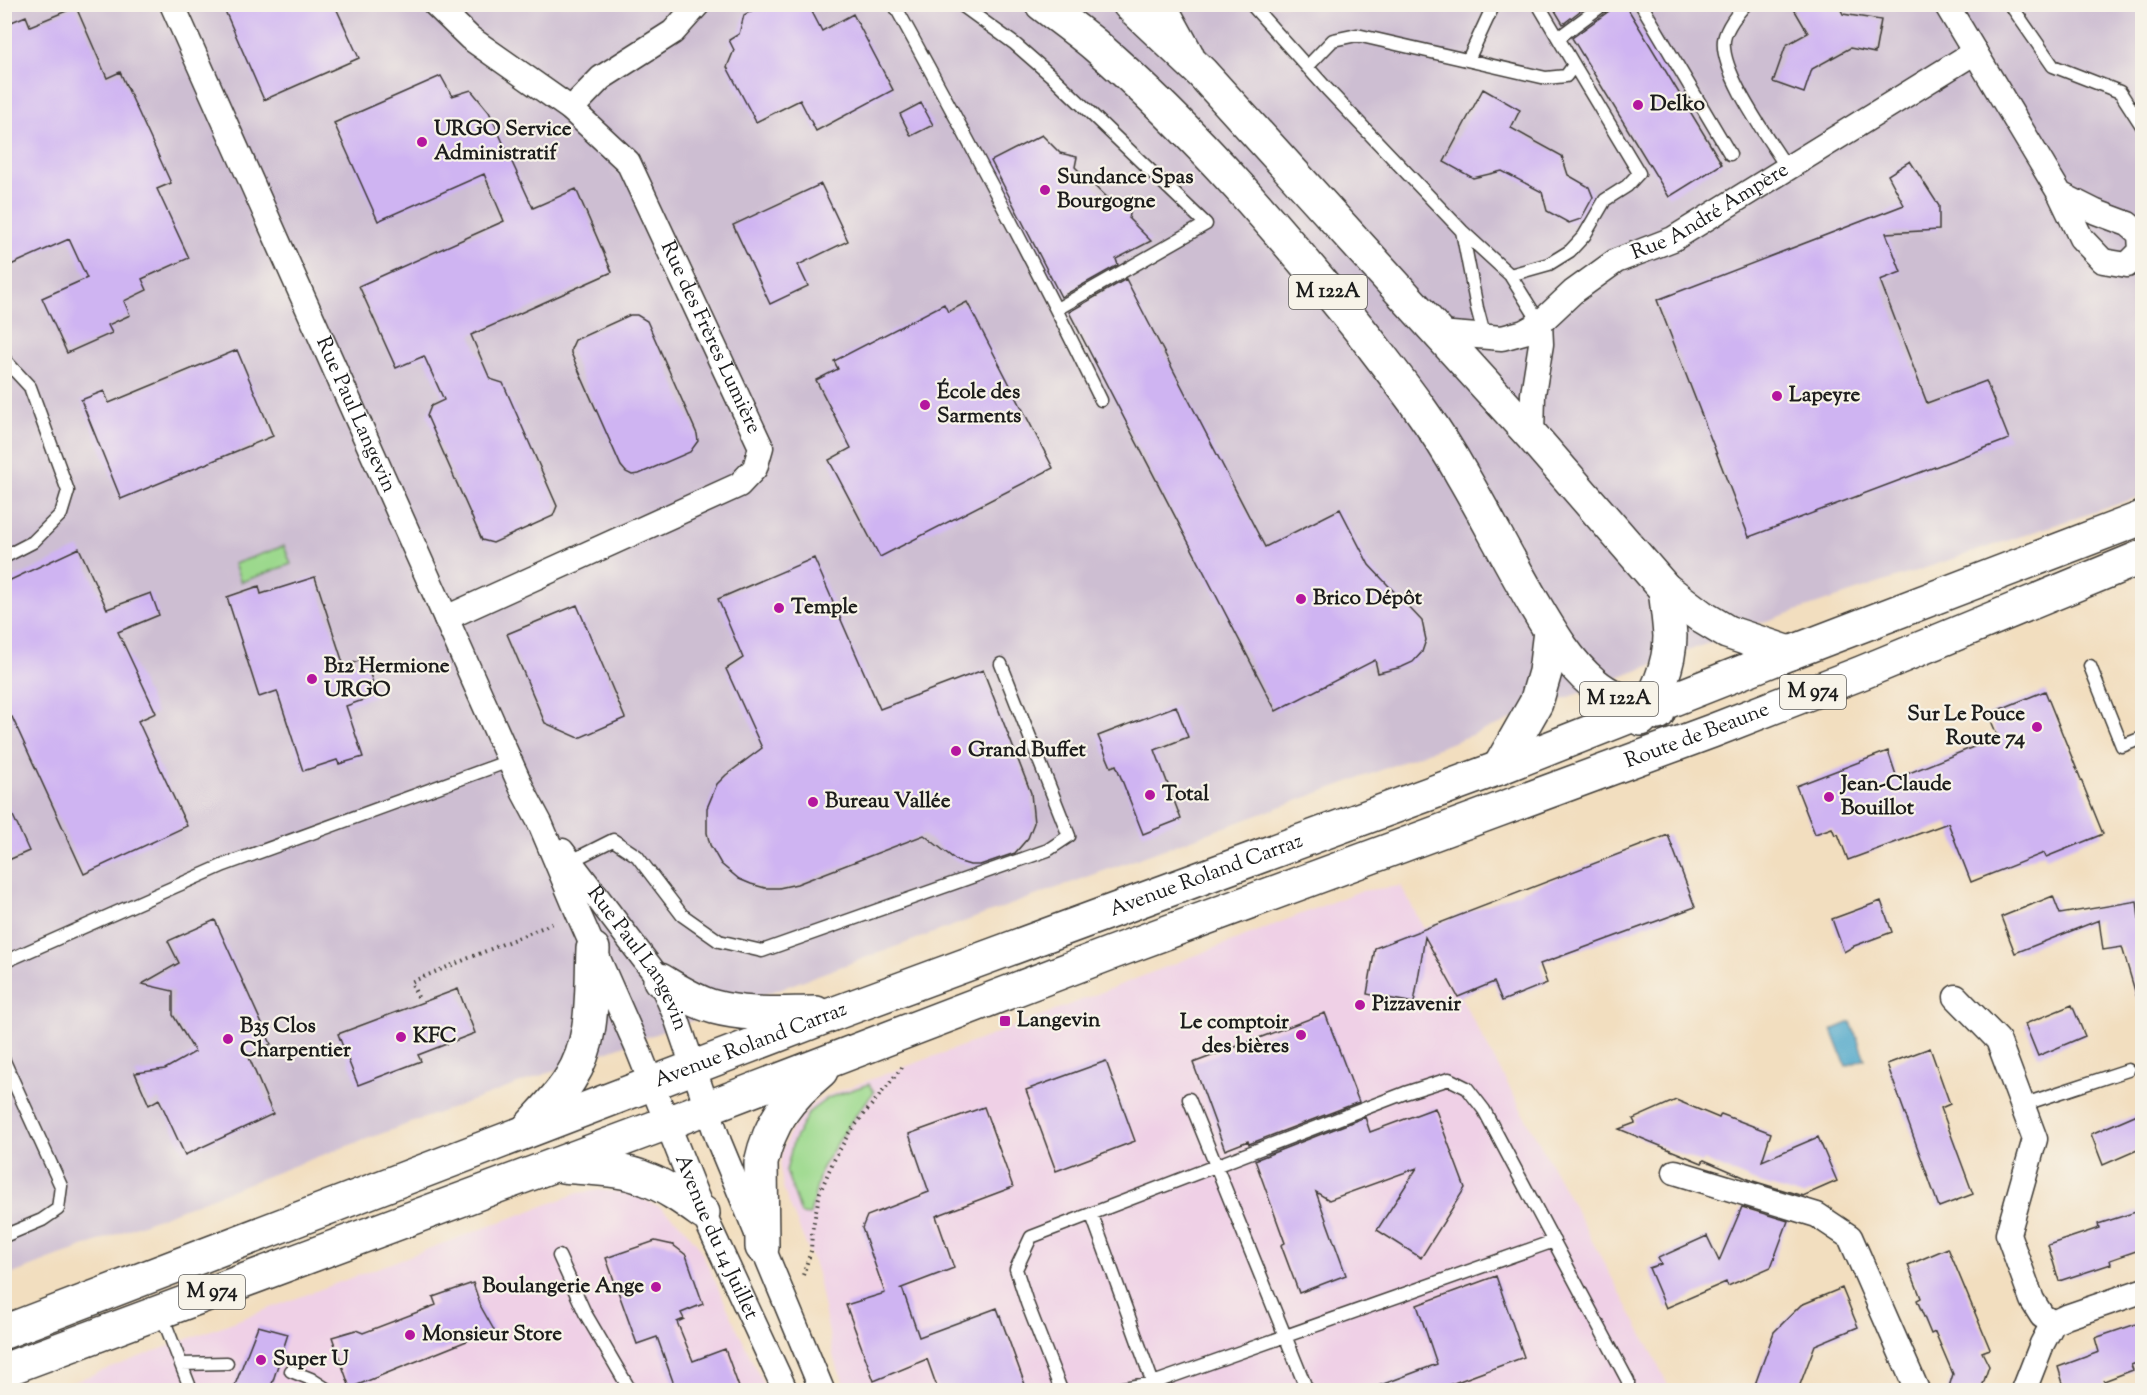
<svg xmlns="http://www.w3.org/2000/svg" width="2147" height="1395" font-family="'Sorts Mill Goudy',serif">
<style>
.built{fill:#efd0e6}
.industrial{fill:#cdbed2}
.green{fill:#9cd98d;stroke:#5c7a54;stroke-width:1.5}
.water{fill:#4ba6c9;stroke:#346172;stroke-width:1.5}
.building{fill:#cfb4f2}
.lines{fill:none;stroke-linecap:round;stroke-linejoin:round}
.service-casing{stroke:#3c3934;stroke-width:15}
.minor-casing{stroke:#3c3934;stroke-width:27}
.primary-casing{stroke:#3c3934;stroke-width:36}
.path{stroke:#3c3934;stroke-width:4;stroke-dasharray:1.5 4.5;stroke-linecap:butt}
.service{stroke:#fff;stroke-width:12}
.minor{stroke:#fff;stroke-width:24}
.primary{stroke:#fff;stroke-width:33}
.poi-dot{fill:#b5179e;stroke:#f7f3e8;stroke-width:2}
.labels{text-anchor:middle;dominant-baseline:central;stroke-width:4.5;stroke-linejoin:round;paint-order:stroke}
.shield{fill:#f7f3e8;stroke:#5e5c59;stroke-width:1.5}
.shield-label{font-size:20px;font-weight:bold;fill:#1c1c1c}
.poi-label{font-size:21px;font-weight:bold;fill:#1c1c1c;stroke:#f7f3e8;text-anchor:start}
.street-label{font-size:21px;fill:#1c1c1c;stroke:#f7f3e8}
</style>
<rect width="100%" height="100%" fill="#f7f3e8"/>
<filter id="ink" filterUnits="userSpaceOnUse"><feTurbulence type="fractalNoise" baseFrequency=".0167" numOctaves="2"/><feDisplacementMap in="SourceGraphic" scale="12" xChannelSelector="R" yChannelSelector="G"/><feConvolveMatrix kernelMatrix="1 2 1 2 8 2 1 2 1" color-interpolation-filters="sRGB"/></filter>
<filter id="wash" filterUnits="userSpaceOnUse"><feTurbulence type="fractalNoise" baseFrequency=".008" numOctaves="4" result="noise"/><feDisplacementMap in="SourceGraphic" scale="24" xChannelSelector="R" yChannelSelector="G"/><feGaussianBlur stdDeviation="1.35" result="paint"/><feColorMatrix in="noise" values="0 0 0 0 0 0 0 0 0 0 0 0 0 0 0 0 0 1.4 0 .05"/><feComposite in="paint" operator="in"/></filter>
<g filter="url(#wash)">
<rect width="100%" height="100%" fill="#f2debf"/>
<path class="built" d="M1401,886l253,470 16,34h-821l-5,-7 -10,-24 -18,-90 -32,-78 -4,-23 2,-17 9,-21 20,-25 17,-10 159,-58 373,-146z
M599,1190l22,2 18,5 21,10 21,17 17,21 68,145h-715l527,-197z"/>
<path class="industrial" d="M5,5h2137v491l-382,127 -384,149 -1067,388 -304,117z"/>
<path class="green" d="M284,546l7,18 -50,18 -7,-18z
M869,1084l5,8 -22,28 -31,49 -11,46 -9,-1 -15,-43 7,-29 16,-30 19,-14z"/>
<path class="water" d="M1851,1022l14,37 -19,7 -14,-36z"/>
<g id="blocks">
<path class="building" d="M222,4h103l12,6 22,48 -95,42z
M764,4h44l14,27 31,-17 40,76 -77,41 -16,-31 -44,22 -29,-55 7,-17 -5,-10 10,-6 5,-19z
M1551,4h38l-26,20z
M1612,4h13l97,160 -53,33 -97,-159 37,-27z
M1791,4h47l5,10 38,6 -6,33 -25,-5 -38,21 -8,24 -31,-11 13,-37 22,-12z
M76,7l31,71 13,-6 51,111 -14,6 32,69 -47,21 5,11 -23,11 6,14 -22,10 4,8 -45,20 -25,-55 45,-20 -18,-39 -65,29v-243l22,-9 4,10z
M441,76l11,20 19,-6 18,22 44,96 43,-19 36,83 -141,63 19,44 13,4 54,123 -4,10 -60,27 -11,-3 -55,-124 4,-10 13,-6 -20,-44 -28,12 -37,-82 145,-65 -20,-47 -106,47 -44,-98z
M1483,89l37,21 -9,18 51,28 6,19 21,12 4,10 -12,22 -12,4 -22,-12 -5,-19 -40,-21 -29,7 -29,-16z
M921,103l12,22 -22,11 -11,-22z
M1042,135l18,18 17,4 -2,10 39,38 17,4 -2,10 22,22 -35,18 2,6 -57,32 -70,-136z
M1910,161l29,45v24l-53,3 15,39 -21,8 47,123 59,-22 23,58 -260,98 -92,-237 247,-95 -16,-30z
M821,184l27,57 -50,24 10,21 -38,18 -37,-79z
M1126,279l139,268 75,-38 29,56 53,56 4,19 -4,12 -9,10 -11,5 -24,6 -3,-13 -99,51 -207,-399z
M967,302l86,166 -173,89 -51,-97 22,-12 -35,-68 22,-11 -4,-8 110,-57 4,8z
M630,315h7l10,6 50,113 1,7 -8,11 -51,22 -7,1 -6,-3 -5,-6 -50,-113v-4l4,-9z
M237,350l36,86 -152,63 -40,-99 23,-9 5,12z
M79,548l28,61 44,-16 8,22 -41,17 38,81 -18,8 49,105 -103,48 -72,-157 -8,3v-137z
M814,558l66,151 103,-39 48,123 3,30 -6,15 -13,15 -35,12h-10l-13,-4 -33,-26 -127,49 -18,4h-14l-14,-4 -12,-5 -18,-15 -11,-19 -3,-12v-25l10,-24 9,-9 36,-27 -36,-79 17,-11 -25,-59z
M315,577l29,89 21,-7 12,36 -31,11 17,51 -24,7 -2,-4 -34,11 -26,-80 -18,6 -32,-100 32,-11 2,8z
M577,605l48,113 -46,20 -34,-15 -38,-89z
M2045,691l58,143 -57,23 -2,-4 -73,29 -23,-59 -100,37 -10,-26 -3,1 -3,-7 -17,6 -19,-48 92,-35 9,27 101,-41 -10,-23z
M1176,706l12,31 -33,13 26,69 -38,15 -27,-69 -5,2 -13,-31z
M4,796l25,55 -25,11z
M1668,835l27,72 -155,57 7,19 -45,18 -8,-19 -36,15 -33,-60 -11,66 -47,-9 8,-46z
M2053,896l7,18 77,-13 5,45v51l-5,1 -15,-51 -19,3 -4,-30 -84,33 -14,-36z
M1881,901l11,31 -38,14 -10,6 -12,-33z
M215,920l56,124 -23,11 25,59 -88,41 -26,-56 -10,6 -14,-32 30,-4 30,-17 -22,-37v-24l-31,-7 37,-21 -11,-22z
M458,989l17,44 -57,22 3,6 -63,24 -20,-51z
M2072,1005l13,31 -47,20 -13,-32z
M1325,1013l34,89 -110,42 -1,-3 -23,9 -32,-87z
M1930,1048l20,56 -9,4 32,86 -34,13 -52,-143z
M1106,1061l29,80 -79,30 -30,-81z
M1676,1100l43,18 2,-4 50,19 -9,28 56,-24 19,44 -34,15 -50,-15 -49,-21 -2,3 -83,-34 16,-6 -2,-4z
M984,1107l29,80 -77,29 18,52 -55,21 3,-1 17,49 78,-29 30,82h-89l-11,-31 -53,22 -28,-76 39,-12 -23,-65 5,-12 62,-24 -20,-58z
M1435,1108l30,80 -44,70 -44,-28 40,-62 -88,32 -13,-8 30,83 -47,18 -18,-48 4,-2 -30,-83 110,-43 5,15z
M2142,1112v36l-39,17 -12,-31z
M1742,1207l46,14 -17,46 -43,19 -2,-4 -60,26 -17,-40 12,-4 -3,-6 49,-22 12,25z
M2142,1210v39l-32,11 1,4 -52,17 -11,-36 51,-17 -1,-4z
M655,1241l18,4 13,10 17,49 -22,9 3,6 -7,3 16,39 32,-12 15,41h-64l-19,-53 -20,7 -31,-86z
M1948,1248l42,101 -8,3 7,14 -8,24h-33l5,-16 -18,-42 -4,2 -14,-34 4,-2 -13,-33z
M1496,1276l28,81 -78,29 2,4h-74l-1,-2 64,-24 -20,-59z
M473,1283l8,24 13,23 -144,58 -18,-51 24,-7 7,3 73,-28 -3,-8z
M1842,1288l16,39 -43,18 -17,45h-45l21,-58 27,-27z
M2142,1322v39l-11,4 2,5 -29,11 2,9h-41l-7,-23 41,-15 -4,-14z
M258,1326l30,8 -18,56h-37z"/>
</g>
</g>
<g filter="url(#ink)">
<use href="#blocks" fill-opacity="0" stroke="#3c3934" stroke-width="1.5"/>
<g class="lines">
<g class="service-casing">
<path id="service" d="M894,4c72,131 142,262 207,396
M960,4l55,40 40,35 151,145 -149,85
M1251,4l76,85 135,142 48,44 30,48
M1641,4l89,150
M1746,4c-8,8 -20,24 -22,36 -4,33 45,99 63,128
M2010,4l43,62 67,26 22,34
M1558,38l46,-34
M1468,60l26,-56
M1307,67l26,-27 24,-5 189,43 20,-2 8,-11 -36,-61
M1462,231l15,77 8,30
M1510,275l39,-11 21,-13 14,-15 21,-36 22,-14 12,-13 -65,-108
M4,359l26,28 38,104 -7,23 -28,28 -29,15
M2090,666l32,80 20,-8
M569,862l44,-22 24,16 45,59 37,26 43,10 286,-101 21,-14 -68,-172
M4,962l220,-97 285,-104
M4,1061l57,125 -3,23 -16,11 -38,16
M1189,1099l118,291
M2022,1105l106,-35
M1092,1215l63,174
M559,1256l26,57 45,77
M161,1313l30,77
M181,1364l46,-1
M291,1371l20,8 17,11
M1061,1390l-34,-87 -11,-34 15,-32 374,-144 44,-14 18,9 17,22 144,271v9
M1112,1390l41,-7 401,-142"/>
</g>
<g class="minor-casing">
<g id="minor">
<path id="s1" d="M172,4l352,789 16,30 38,90 59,134 66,166 82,177"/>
<path id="s2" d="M435,4l35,34 101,71 57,53 133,285 -6,21 -16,17 -293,133"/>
<path d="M1164,4l27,49"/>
<path d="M1946,4l114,190 21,44 22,23 24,4 14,-14 -1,-17 -12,-10 -32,-12 -36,-18"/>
<path d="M571,109l30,-31 72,-46 25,-28"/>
<path id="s3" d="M1439,333l63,5 22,-6 16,-9 33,-31 43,-31 57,-22 302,-187"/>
<path d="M1532,436l1,-42 8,-50 -1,-21"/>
<path id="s4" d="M562,851l98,129 16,37 43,125 103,248"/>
<path d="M1956,997l42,43 37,99 -27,95 24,66 10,16 11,7"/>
<path d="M1675,1172l142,43 33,22 67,153"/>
<path d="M2024,1390l18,-46 11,-21 13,-6 76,-26"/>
</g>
</g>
<g class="primary-casing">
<g id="primary">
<path d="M1042,4c18,14 36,27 53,41 101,87 190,191 273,295 33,43 67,86 93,133 26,44 49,90 75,134 16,27 33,56 57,76 18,16 42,22 65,30"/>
<path d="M1129,4l73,69 330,363 133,153 37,28 25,15 63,21"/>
<path d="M1641,719c15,-25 29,-52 29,-83 -1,-15 -3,-31 -5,-47"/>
<path d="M1499,768l37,-65 9,-31 5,-41"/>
<path d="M660,980c17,10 35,22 54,27 33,9 68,6 102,6"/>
<path d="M528,1129c14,-16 31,-32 42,-50 25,-38 21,-86 23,-130"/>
<path d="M563,1166c27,3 58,2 83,13 21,8 39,21 57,34"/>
<path d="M762,1247l-1,-84c9,-42 28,-65 60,-92"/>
<path id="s5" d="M4,1332l829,-318 666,-246 291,-115 352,-135"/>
<path id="s6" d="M4,1370l663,-247 444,-170 601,-222 149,-58 281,-116"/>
</g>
</g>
<path class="path" d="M418,997l-7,-15 145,-60
M803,1275l8,-24 1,-20 8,-39 13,-30 16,-29 55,-68"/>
<use href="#service" class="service"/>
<use href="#minor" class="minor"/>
<use href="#primary" class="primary"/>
</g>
</g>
<g class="poi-dot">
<circle cx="1638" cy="105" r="6"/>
<circle cx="422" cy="142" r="6"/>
<circle cx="1045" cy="190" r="6"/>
<circle cx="1777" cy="396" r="6"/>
<circle cx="925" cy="405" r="6"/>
<circle cx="1301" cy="599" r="6"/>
<circle cx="779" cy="608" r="6"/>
<circle cx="312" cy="679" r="6"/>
<circle cx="2037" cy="727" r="6"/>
<circle cx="956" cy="751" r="6"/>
<circle cx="1150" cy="795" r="6"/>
<circle cx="1829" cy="797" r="6"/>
<circle cx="813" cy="802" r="6"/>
<circle cx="1360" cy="1005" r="6"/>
<rect x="999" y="1015" width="12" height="12" rx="3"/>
<circle cx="1301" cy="1035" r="6"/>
<circle cx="401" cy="1037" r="6"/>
<circle cx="228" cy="1039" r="6"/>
<circle cx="656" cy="1287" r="6"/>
<circle cx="410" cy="1335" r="6"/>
<circle cx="261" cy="1360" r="6"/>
</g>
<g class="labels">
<g class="shield">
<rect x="1289" y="275" width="78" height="34" rx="4.5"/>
<rect x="1780" y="675" width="66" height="34" rx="4.5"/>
<rect x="1580" y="682" width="78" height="34" rx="4.5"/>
<rect x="179" y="1275" width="66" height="34" rx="4.5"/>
</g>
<g class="shield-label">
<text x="1328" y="292">M 122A</text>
<text x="1813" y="692">M 974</text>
<text x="1619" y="699">M 122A</text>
<text x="212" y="1292">M 974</text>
</g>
<g class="poi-label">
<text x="1650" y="105">Delko</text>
<text x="434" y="130">URGO Service<tspan x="434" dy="24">Administratif</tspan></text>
<text x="1057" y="178">Sundance Spas<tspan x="1057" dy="24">Bourgogne</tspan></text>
<text x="937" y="393">École des<tspan x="937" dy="24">Sarments</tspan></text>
<text x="1789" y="396">Lapeyre</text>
<text x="1313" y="599">Brico Dépôt</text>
<text x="791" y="608">Temple</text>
<text x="324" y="667">B12 Hermione<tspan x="324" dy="24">URGO</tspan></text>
<text x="2025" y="715" text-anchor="end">Sur Le Pouce<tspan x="2025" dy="24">Route 74</tspan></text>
<text x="968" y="751">Grand Buffet</text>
<text x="1841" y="785">Jean-Claude<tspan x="1841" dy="24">Bouillot</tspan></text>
<text x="1162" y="795">Total</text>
<text x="825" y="802">Bureau Vallée</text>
<text x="1372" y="1005">Pizzavenir</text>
<text x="1017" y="1021">Langevin</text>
<text x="1289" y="1023" text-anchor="end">Le comptoir<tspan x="1289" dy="24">des bières</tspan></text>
<text x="240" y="1027">B35 Clos<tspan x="240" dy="24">Charpentier</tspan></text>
<text x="413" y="1037">KFC</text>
<text x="644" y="1287" text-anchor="end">Boulangerie Ange</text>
<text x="422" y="1335">Monsieur Store</text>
<text x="273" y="1360">Super U</text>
</g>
<g class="street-label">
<text stroke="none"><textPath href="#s3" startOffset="309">Rue André Ampère</textPath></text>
<text stroke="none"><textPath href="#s2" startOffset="444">Rue des Frères Lumière</textPath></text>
<text stroke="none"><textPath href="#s1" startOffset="450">Rue Paul Langevin</textPath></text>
<text stroke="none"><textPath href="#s6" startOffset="1808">Route de Beaune</textPath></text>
<text stroke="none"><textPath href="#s5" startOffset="1286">Avenue Roland Carraz</textPath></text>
<text stroke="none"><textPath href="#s4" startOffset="132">Rue Paul Langevin</textPath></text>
<text stroke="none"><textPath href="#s5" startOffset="800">Avenue Roland Carraz</textPath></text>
<text stroke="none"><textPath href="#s1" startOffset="1348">Avenue du 14 Juillet</textPath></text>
</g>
</g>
<rect width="2147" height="1395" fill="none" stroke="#f7f3e8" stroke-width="24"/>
</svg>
